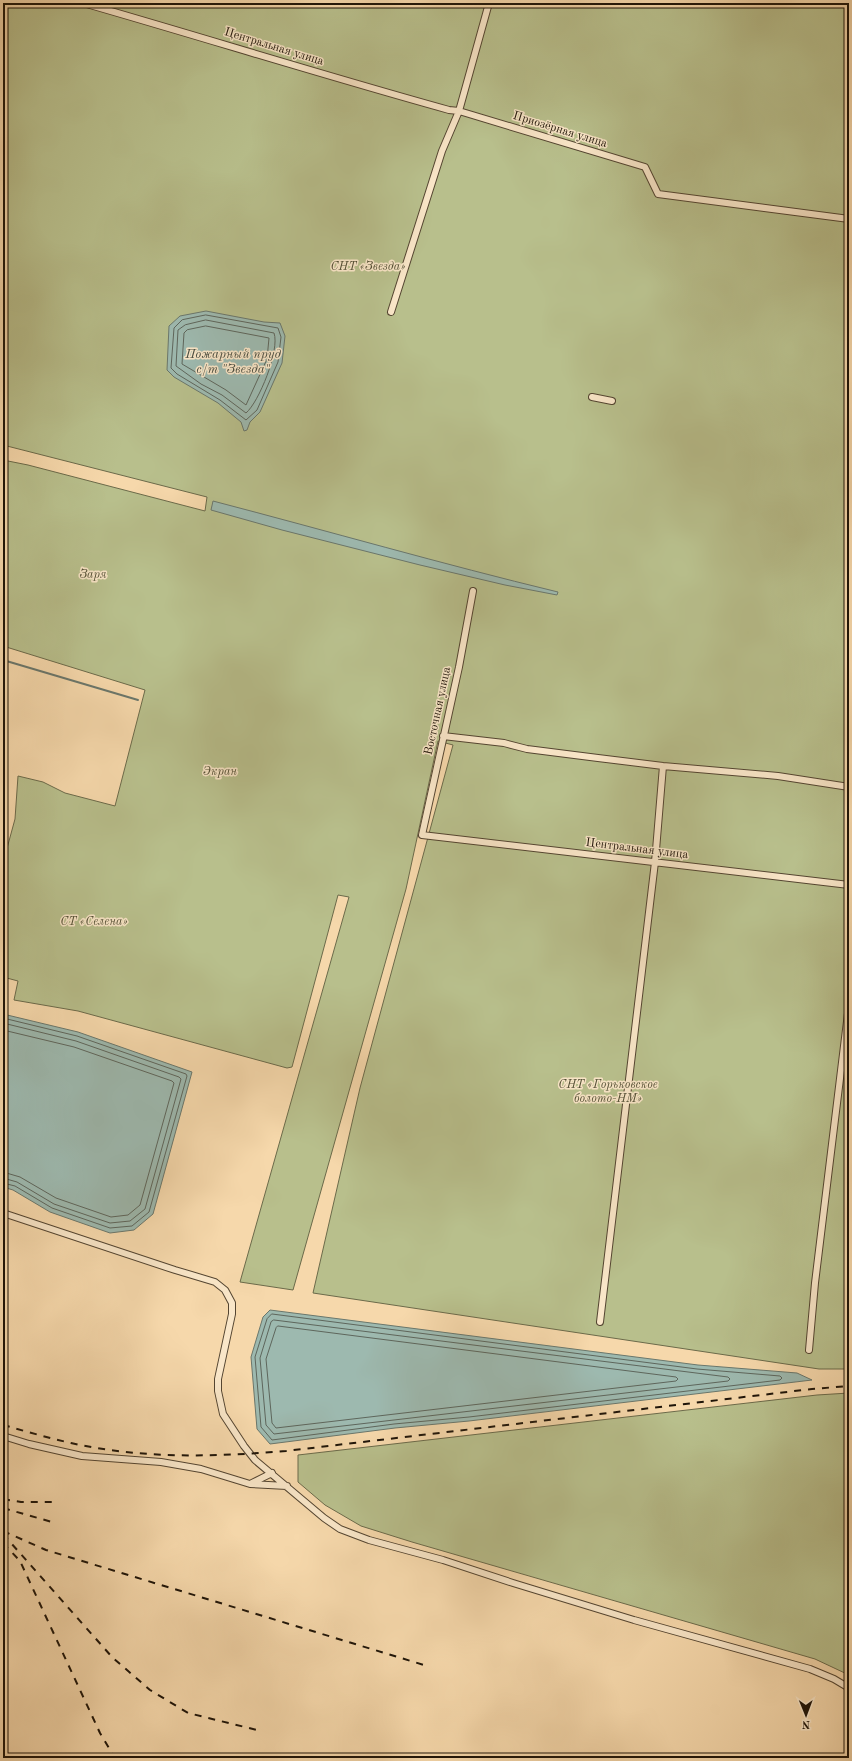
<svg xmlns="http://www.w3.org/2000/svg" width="852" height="1761" font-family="'Old Standard TT',serif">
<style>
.green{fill:#b8bf8c;stroke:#6b6a4a}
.water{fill:#9db9af;stroke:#6a776c}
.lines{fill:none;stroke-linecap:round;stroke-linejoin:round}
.shore{stroke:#5e665c;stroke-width:1}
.stream{stroke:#6a776c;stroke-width:2}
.street-casing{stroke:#544531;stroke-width:8}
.street{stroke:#f9e6c8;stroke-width:6}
.rail{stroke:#1e1408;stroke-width:2;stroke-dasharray:7 7;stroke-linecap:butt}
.labels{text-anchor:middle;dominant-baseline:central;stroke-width:3;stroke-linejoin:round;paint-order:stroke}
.street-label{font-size:12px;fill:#1e1408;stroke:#f9e6c8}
.park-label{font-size:12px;font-style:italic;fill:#545036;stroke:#f9e6c8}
.water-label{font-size:13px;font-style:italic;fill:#4a4e42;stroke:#f9e6c8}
</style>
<rect width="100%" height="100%" fill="#f6d8ab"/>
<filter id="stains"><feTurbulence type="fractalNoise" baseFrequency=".005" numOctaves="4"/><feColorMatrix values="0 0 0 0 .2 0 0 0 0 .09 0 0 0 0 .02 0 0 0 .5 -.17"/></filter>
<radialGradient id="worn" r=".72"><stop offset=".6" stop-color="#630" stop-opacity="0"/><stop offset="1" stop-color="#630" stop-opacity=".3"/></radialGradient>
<path class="green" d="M3,3h846v1366h-30l-506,-76 47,-205 93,-343 -15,-4 -32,148 -113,401 -53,-8 109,-385 -11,-2 -46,172 -5,1 -209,-57 -64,-11 4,-19 -15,-4v-114l12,-44 3,-43 25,6 22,11 50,13 30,-116 -142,-44v-186l25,5 177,46 2,-14 -204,-52z
M849,1393v282l-34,-16 -403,-117 -51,-16 -36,-21 -27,-23v-27l519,-60z"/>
<path class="water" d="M206,311l58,11 16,1 5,13 -3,27 -22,49 -10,10 -3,8 -3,1 -3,-9 -23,-19 -44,-26 -7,-7 2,-44 11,-10z
M213,501c115,30 229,63 345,91l-1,3 -52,-10 -85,-20 -138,-35 -71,-20z
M3,1014l75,18 114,40 -39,142 -19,16 -24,3 -60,-21 -37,-22 -10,-3z
M270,1310l428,55 99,8 15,7 -343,41 -74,7 -125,16 -13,-15 -6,-72 12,-40z"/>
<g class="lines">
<path class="shore" d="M206,315l72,13 3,9 -3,25 -21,48 -11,10 -26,-20 -43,-26 -6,-6 3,-40 8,-8z
M206,320l68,13c6,17 -15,69 -28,80l-24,-18 -21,-11 -25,-18 2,-36 7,-5z
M206,326l63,12 -2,21 -21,46 -20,-15 -44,-26 2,-31 3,-3z
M3,1018l74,18 109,38 1,2 -38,136 -17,14 -22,2 -58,-20 -37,-22 -12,-3
M3,1023l73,18 103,36 2,2 -36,130 -15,12 -20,2 -56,-19 -37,-22 -14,-4
M3,1030l71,17 98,34 2,2 -34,122 -12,10 -17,2 -55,-19 -36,-21 -17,-5
M272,1314l425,55 83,7 2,2 -2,2 -311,37 -75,7 -122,16 -11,-13 -6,-70 12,-38z
M274,1320l454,57 2,2 -2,2 -454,53 -8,-9 -6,-67 11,-36z
M278,1326l398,51 2,2 -2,2 -400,47 -4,-5 -6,-64 10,-31z"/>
<path class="stream" d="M3,660l135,40"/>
<g class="street-casing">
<path id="street" d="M83,3c122,35 243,73 366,107l10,1 30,-108
M391,312l51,-161 17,-40 186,56 13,27 191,25
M592,397l20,4
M473,591l-14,76 -37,168 427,50
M443,736l61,7 23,6 71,9 65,8 115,10 71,11
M3,1213l172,57 40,12 10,8 7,13v11l-14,65v12l5,23 21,32 11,14 69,58 16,11 29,11 74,20 70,23 121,37 176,49 24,10 15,9
M600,1322l55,-460 8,-96
M809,1350l6,-67 34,-278
M3,1436l26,8 53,12 79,6 40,7 49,15 37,2
M252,1483l20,-10"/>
</g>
<use href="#street" class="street"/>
<path class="rail" d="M3,1425c22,6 45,13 68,18 71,16 142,14 215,8l526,-62 37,-3
M3,1499l18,3h33
M3,1508l49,14
M3,1531l43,19 378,115
M3,1534l109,123 38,33 38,23 69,17
M3,1543l17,18 80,172 15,25"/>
</g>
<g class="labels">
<g class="street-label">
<text transform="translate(274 47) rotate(17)">Центральная улица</text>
<text transform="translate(560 130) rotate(17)">Приозёрная улица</text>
<text transform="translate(438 711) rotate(-78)">Восточная улица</text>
<text transform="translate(637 849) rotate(7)">Центральная улица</text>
</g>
<g class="park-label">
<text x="368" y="267">СНТ «Звезда»</text>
<text x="93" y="575">Заря</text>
<text x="220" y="772">Экран</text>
<text x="94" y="922">СТ «Селена»</text>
<text x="608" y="1085">СНТ «Горьковское<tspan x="608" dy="14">болото-НМ»</tspan></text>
</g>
<g class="water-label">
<text x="233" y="354">Пожарный пруд<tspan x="233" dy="15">с/т "Звезда"</tspan></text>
</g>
</g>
<rect width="852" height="1761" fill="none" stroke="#f6d8ab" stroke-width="16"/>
<rect x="4" y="4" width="844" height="1753" fill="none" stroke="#1e1408" stroke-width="2"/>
<rect x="8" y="8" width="836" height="1745" fill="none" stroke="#1e1408"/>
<g transform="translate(806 1715) rotate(179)" stroke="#f9e6c8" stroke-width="3" paint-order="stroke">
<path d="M0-3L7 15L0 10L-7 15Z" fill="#1e1408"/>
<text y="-6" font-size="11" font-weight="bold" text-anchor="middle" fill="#1e1408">N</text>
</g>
<rect width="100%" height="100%" filter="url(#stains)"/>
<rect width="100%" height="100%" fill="url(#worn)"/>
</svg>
